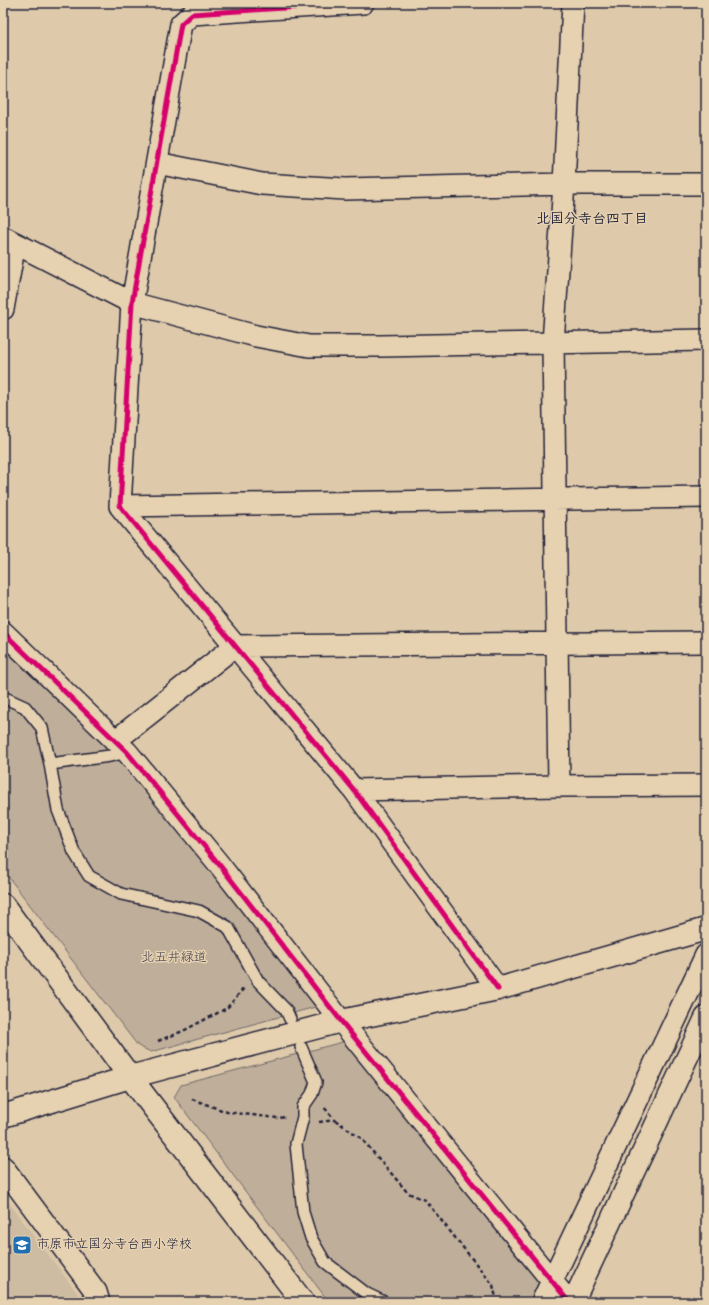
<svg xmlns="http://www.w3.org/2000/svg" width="709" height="1305" font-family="'Gochi Hand','Klee One',sans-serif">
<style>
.built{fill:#cebca2}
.green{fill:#bfae99;stroke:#70686a}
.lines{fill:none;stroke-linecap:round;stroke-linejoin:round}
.service-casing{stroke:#22223b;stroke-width:14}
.minor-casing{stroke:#22223b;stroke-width:24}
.tertiary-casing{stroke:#22223b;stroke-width:25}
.path{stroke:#22223b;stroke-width:2.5;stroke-dasharray:4 3;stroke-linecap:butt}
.service{stroke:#e6d1b0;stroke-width:11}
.minor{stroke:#e6d1b0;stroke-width:21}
.tertiary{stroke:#e6d1b0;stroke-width:22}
.cycleway-casing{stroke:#e6d1b0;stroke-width:8}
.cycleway{stroke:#d6006c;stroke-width:5}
.labels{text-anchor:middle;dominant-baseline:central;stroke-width:3;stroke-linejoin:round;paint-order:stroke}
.park-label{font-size:13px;fill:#413e4e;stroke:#e6d1b0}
.poi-label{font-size:13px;fill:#22223b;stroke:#e6d1b0;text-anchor:start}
.neighbourhood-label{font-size:14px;font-weight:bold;fill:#22223b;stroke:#e6d1b0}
</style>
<rect width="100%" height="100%" fill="#decaab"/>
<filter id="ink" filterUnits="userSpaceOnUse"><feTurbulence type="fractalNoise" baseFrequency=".025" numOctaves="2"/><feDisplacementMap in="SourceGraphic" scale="8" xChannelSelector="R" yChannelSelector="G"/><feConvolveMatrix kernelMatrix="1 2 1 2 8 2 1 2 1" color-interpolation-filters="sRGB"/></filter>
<g filter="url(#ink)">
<path class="built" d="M3,1195l76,100 2,7h-78z"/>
<path class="green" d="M3,647l105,95 211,264 -168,46 -13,-6 -135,-176z
M346,1041l209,261h-226l-155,-205 7,-12z"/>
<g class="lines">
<g class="service-casing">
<path id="service" d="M3,697l22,10 17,21 8,36 8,46 16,42 15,24 32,18 78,17 29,16 30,54 28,29 4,9
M50,764l60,-8 17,-4
M301,1047l15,35 -4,12 -9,13v10l-7,27 7,68 8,26 14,24 42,32 17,8"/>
</g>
<g class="minor-casing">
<path id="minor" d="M363,3l-171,11 -11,10 -49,279 -12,203 234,284 144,199
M157,163l105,21 83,5 219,-5h142
M3,237l129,66 124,33 53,10h72l325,-6
M3,309l12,-66
M120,506l586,-9
M3,632l124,120 91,111 123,158 228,281
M115,741l120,-95 471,-4
M559,786l-6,-443 11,-159 9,-181
M354,790l205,-4 147,-1
M3,1167l93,125 3,10
M542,1302l164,-347
M573,1302l133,-285"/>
</g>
<g class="tertiary-casing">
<path id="tertiary" d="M3,905l127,172 173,225
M3,1116l127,-39 211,-56 157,-32 208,-60"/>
</g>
<path class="path" d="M158,1041l25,-10 44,-23 17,-20
M192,1099l35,13 50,6 9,-1
M335,1120l26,18 47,55 17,7 68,85 4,17
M319,1122l16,-2 -12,-14"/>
<use href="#service" class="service"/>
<use href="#minor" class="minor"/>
<use href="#tertiary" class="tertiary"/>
<g class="cycleway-casing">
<path id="cycleway" d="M363,3l-171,11 -11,10 -49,279 -12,203 234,284 144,199
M3,632l124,120 91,111 123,158 228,281"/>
</g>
<use href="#cycleway" class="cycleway"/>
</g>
</g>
<defs>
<g id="school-square" transform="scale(1)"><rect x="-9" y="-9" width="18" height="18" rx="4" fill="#1f6fb2" stroke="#e6d1b0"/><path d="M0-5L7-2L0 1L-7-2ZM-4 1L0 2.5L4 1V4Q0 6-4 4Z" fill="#fff"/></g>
</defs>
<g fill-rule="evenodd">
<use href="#school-square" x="22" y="1245"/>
</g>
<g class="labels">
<g class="park-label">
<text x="174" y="958">北五井緑道</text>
</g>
<g class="poi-label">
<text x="36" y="1245">市原市立国分寺台西小学校</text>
</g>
<g class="neighbourhood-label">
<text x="592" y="220">北国分寺台四丁目</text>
</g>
</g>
<rect width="709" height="1305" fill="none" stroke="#e6d1b0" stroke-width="16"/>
<rect x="8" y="8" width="693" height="1289" fill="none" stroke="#22223b" stroke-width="1.5" filter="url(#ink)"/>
</svg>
